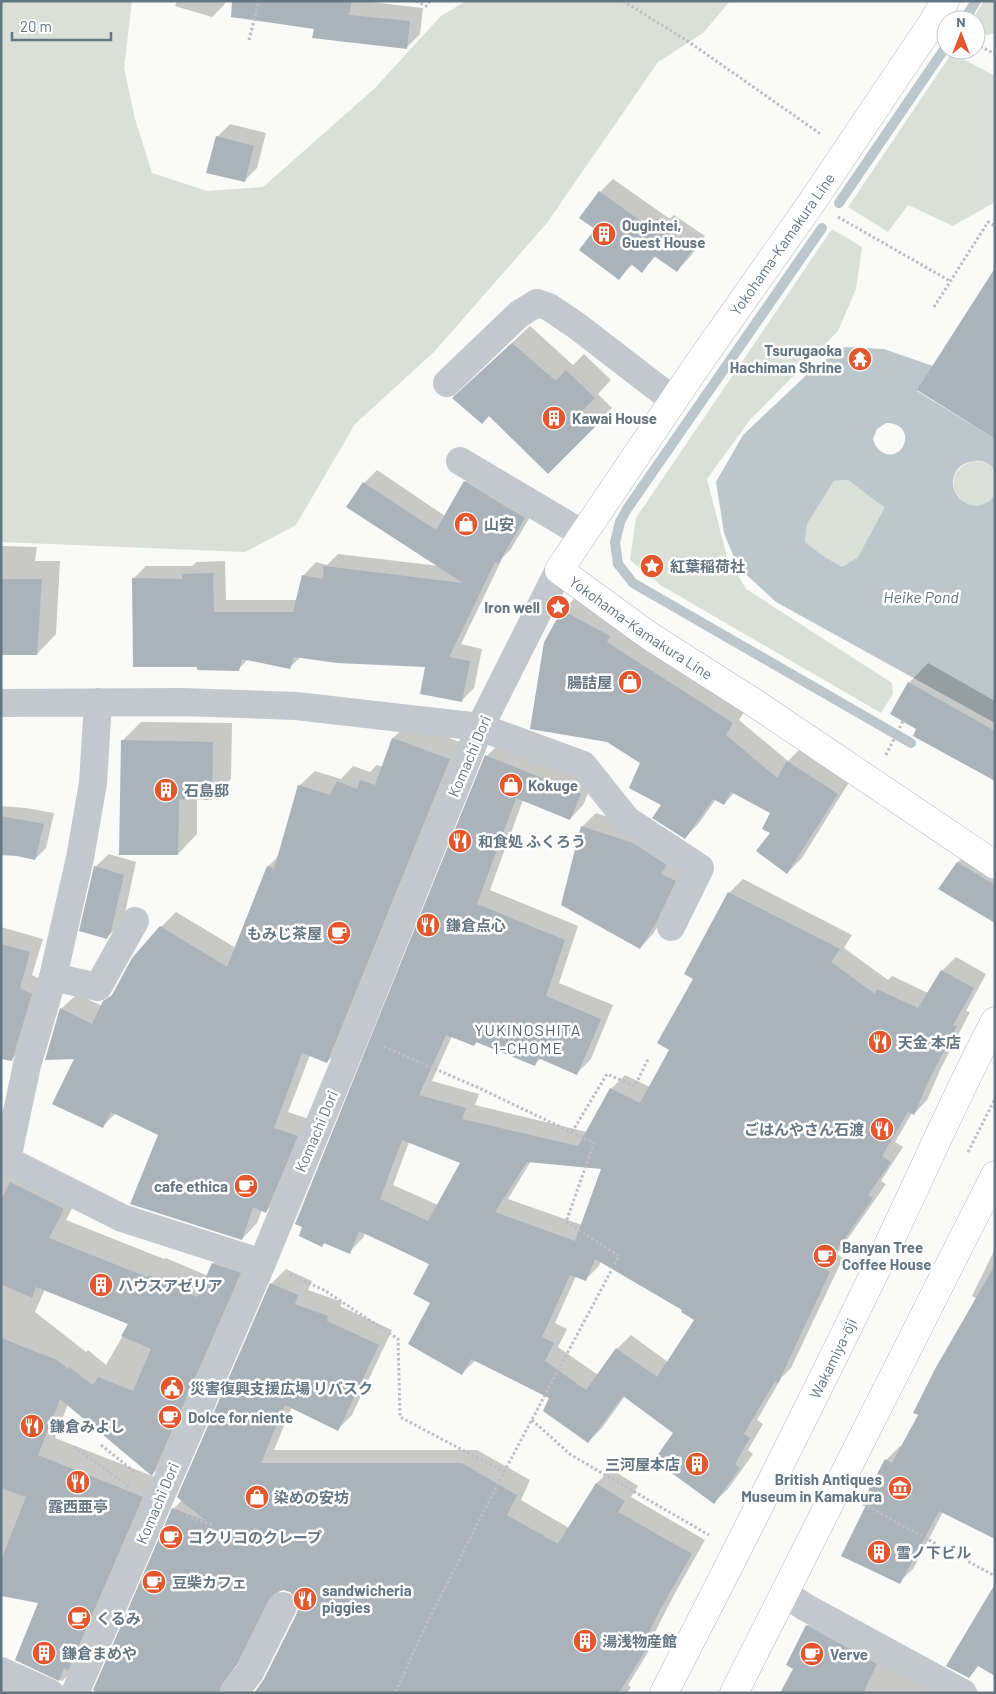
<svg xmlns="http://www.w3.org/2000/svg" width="996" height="1694" font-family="Barlow,'Noto Sans JP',sans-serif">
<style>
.green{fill:#dadfd7}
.water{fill:#bbc7cb;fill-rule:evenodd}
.shadow{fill:#0003;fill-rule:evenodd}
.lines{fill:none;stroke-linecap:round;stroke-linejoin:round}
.stream{stroke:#bbc7cb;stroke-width:10}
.building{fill:#aab3b9;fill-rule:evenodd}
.major-casing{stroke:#b5babe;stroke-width:29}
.path{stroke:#bbbfc2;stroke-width:3;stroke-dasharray:2.5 2.5;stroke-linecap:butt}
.minor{stroke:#c3c8cc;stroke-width:28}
.major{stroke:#fff;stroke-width:28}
.labels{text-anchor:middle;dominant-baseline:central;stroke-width:5;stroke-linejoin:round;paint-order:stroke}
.poi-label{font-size:15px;font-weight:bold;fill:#657683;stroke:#fff;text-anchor:start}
.street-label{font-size:15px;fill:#657683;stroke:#fff}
.water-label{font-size:16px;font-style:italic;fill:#60757c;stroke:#fff}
.neighbourhood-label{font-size:16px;letter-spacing:1px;fill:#57646e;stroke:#fff}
</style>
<rect width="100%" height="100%" fill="#fafaf8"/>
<path class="green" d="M1,1h131l-8,67 11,51 17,54 55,18 56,-4 111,-98 67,-73 25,-15h264l-27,32 -45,29 -111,161 -113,129 -79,72 -59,101 -51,27 -244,-10z
M984,1h11v32l-8,2 -11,-4v-11h-4z
M952,53l43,23v126l-42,24 -45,-21 -20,27 -40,-25z
M832,229l30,18 -6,42 -18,42 -89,90 -42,58 20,78 19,32 146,94 1,11 -12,19 -219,-127 -32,-26 6,-42z
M972,461c9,0 18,2 23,10v24c-26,32 -65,-18 -23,-34z
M848,480l30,23 8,4 -28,50 -16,10 -20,-12 -17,-13 2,-18 27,-43z"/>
<path class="water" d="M845,347l39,2 49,17 -16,25 78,48v32c-4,-7 -12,-11 -20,-10 -5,0 -10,2 -14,5 -24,20 11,58 34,29v228l-219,-121 -38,-35 -14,-34 -8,-51 27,-47 74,-70zM886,423c33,0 18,42 -4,29 -5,-3 -7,-7 -9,-13l4,-10zM848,480l30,23 7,4 -27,50 -16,10 -20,-12 -17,-13 2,-18 27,-43z"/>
<path class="shadow" d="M177,1h49l-2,4 -12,12 -37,-11z
M276,1h86l61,7 -3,26 -13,13 -92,-19z
M230,124l36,9 -9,35 -13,13 -27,-44z
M613,179l57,40 4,-4 31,21 -15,21 -13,13 -21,-14 -14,15 -9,-7 -14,14 -22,-49 3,-37z
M530,326l43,39 11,-11 27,26 -13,14 14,14 -64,65 -59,-59 -18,-33z
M477,469l60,36 -26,44 -8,8 -42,87 21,5 -8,39 -13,13 -34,-35 -126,-9 -11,10 -42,-8 -10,11 -40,-5 -64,-87 12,-12h46l4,-4 29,-1 1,39h72l6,-25 12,-13 11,3 11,-11 101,12 -75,-83 13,-13 68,46 20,-34z
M1,546l36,1 -2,14h25l-4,73 -19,20h-36z
M577,596l170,112 -8,12 49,41 14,-14 49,32 -49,79 -15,15 -16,-40 1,-20 -37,-21 -11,12 -8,-5 -17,24 -14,15 -22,-33 -21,-43 -97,-120 18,-32z
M928,663l67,38v78l-78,-51 -8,-45z
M141,722l91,1 -1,56 -19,19h-15v36l-19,20 -56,-113z
M409,723l56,21 -122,302 -16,16 -17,-7 -22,57 24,8 -31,76 -15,15 -4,-1 -5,13 -15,16 -82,-105 -44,-21 -13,13 -27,-68 -15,-49 16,-15 25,12 13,-14 46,-65 15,-15 60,36 32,-81 11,-12 20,-69 16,-15 26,8 12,-13 17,6 7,-7 6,2 10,-29z
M500,742l94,38 -11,25 -13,14 -47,-19 -33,90 88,36 -19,57 54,22 -22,54 -14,14 -36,-15 -6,6 -57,-23 -4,4 -22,-9 -20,45 47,13 -4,11 112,27 24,-43 14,-14 25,12 21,-38 23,-70 35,-86 14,-14 109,56 -8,13 44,32 4,-4 36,17 14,-22 14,-14 30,17 -20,37 4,1 -28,54 -15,34 -13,14 -2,-1 -17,29 8,5 -22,34 5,3 -49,70 6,4 -52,110 -9,9 -25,43 6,4 -15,26 5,4 -25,35 -14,13 -39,-69 -50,-37 -23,32 -14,14 -38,-44 -74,-38 -14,13 -32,-110 -65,-31 -2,6 -14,14 -24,-10 -3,4 165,-490zM409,1142l53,20 -24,43 -45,-20zM531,1161l72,7 -21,57 -74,-26zM601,1261l83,49 12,9 -28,43 -37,-27 -14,14 -19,26 -40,-28 9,-18 -12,-6 21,-47 9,4 14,-14z
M1,806l25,2 28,5 -8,35 -11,11 -17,-4 -17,-1z
M596,813l51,17 42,37 -19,40 -17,27 -13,14 -78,-44 21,-78z
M971,849l24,15v58l-55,-33 18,-27z
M109,854l27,8 -12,55 -4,8 -14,13 -11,-71z
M1,927l42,12 -11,36 12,6 -19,66 -14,13 -10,-2z
M1,1151l80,40 -15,29 98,39 2,-1 42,18 5,-12 18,-18 26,9 -88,202 -17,18 -84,-71 -13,34 105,41 -80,185 -18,17 -46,-22 24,-57 -39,-8zM45,1289l85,34 -24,42 -18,-15 -2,2 -51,-40z
M995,1249v288l-52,-25 -30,57 -14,13 -26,-90 13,-32 14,-14 1,1 19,-33 57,-115 -5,-3z
M286,1269l26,12 -4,9 34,12 -2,4 52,24 -40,85 -14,14 -46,-22 -18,43h203l53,30 -9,20 48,28 28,-45 14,-14 27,17 -7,11 74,43 -30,53 -21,41 4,2 -30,49 3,2 -4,6h-228l-134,-13 33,-67 2,-8 -3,-8 -6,-6 -10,-2 -1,1 -30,58 -15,20 -3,9 9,16h-147l79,-184 9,-9 -3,-3 93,-214z
M822,1611l116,82h-157l14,-25 12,-42z
M1,1670l45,23h-45z"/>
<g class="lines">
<path class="stream" d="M964,20l12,-19
M839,203l106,-155
M822,228l-195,281 -7,13 -5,20 3,22 15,19 278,160"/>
</g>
<path class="building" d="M232,1h120l-3,14 61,6 -3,28 -95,-11 2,-9 -83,-12z
M216,136l38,10 -9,36 -39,-9z
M599,191l57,41 4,-5 33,22 -16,23 -23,-16 -12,17 -11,-9 -12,16 -40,-30 16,-21 -16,-11z
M995,268v171l-78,-49z
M512,343l44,38 10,-11 29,28 -13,13 14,15 -48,48 -59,-58 -7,8 -30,-26z
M464,481l61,37 -27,46 -3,-2 -46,95 21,4 -8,41 -42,-8 5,-27 -88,-4 -43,-6 -4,12 -48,-10 -3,12 -42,-1v-3h-64l-1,-89 50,1v-5l31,-1 1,39h79l9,-37 21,4 1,-13 139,17 -117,-76 17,-25 73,48z
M1,579h41l-5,76h-36z
M562,610l48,26 -3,6 126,81 -7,12 51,43 10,-17 51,33 -51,80 -31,-23 14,-18 -8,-4 8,-16 -39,-21 -7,13 -11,-6 -28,40 -33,-21 9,-13 -32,-17 11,-25 -33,-21 -77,-13 14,-87z
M908,682l87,49v50l-82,-45 3,-7 -26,-15z
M392,738l58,21 -123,304 -25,-10 -28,75 24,8 -32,77 -13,-6 -11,33 -112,-36 28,-69 -47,-23 -8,16 -51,-24 22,-45 -29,1 15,-52 32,16 11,-23 9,-6 20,-37 28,-32 67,41 40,-101 7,3 24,-84 32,10 7,-14 20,8 3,-9 15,5z
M121,740l92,2 -1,58 -33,-1 -1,56h-59z
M485,755l96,39 -11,26 -54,-22 -39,106 88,36 -19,56 55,23 -24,56 -39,-17 -3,8 -59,-24 -2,4 -28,-11 -27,60 47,13 -4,11 116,27 32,-58 30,15 29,-53 -12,-7 36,-64 -9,-5 44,-82 112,57 -9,13 44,32 2,-5 41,19 23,-38 33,18 -21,37 4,1 -29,56 -14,33 -6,-3 -26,44 9,6 -23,33 5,3 -49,70 6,4 -52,111 -3,-2 -31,53 6,4 -15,26 5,4 -26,36 -60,-44 19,-27 -50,-37 -35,47 -45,-32 6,-13 -78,-39 -9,16 -54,-31 22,-41 -17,-9 16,-30 -70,-33 -9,23 -26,-11 -2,4 -23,-11 3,-9 -7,-3zM402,1140l58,23 -32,58 -48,-22zM527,1162l74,7 -26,72 -80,-29zM595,1259l87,51 -1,2 13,8 -37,57 -41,-29 -30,42 -41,-29 9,-18 -12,-6 28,-62 16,6z
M1,816l43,8 -9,36 -18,-4 -16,-1z
M581,826l52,17 34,22 -6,9 15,7 -19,40 -17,28 -79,-44z
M957,862l38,23v38l-57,-34z
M94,866l30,9 -13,56 -4,8 -28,-8z
M1,944l29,8 -10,36 12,6 -20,67 -11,-2z
M10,1182l54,27 -15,29 98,39 1,-2 49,22 15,-34 29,10 -89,203 -92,-77 -22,56 105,42 -75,174 -4,-3 -5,13 -44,-21 23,-57 -37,-7v-36l25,-63 -25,-9v-150l56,22 11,9 1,-2 24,18 5,-8 35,14 18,-42 -30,-13 7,-12 -92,-37 -4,11 -31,-14v-84z
M995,1265v274l-56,-28 -39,73 -59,-28 31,-63 -4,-2 17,-32 7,4 26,-48 -5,-2 22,-44z
M270,1283l28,12 -3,9 33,12 -1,5 52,24 -41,86 -53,-26 -24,58h201l55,32 -10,20 51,29 38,-61 29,18 -7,11 74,42 -31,54 -20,40 4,3 -26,42h-365l10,-14 33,-66 2,-7 -3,-8 -6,-6 -7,-2 -8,3 -6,6 -32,65 -15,20 -3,9h-121l-5,-3 79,-182 34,13 -29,-24z
M995,1584v92l-17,-10 -9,12 -23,-12z
M806,1625l71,39 -14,29h-83l13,-24 -7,-4z"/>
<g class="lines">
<g class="major-casing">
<g id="major">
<path id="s1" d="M945,1l-12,21 -121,180 -116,165 -137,203 89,65 105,67 242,163"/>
<path id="s2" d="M664,1693c72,-140 143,-281 212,-423 40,-82 76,-167 119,-249"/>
<path d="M734,1693l261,-518"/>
</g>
</g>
<path class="path" d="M416,1l10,5 4,-5
M623,1l66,41 133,93
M249,40l10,-39
M976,44l19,10
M838,217l112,64
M934,307l54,-85 7,4
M886,755l17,-34
M384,1047l93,40 117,56 -28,79 53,34 -115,216 -77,151 -32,70
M572,1132l35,-58 28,12 13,-27
M968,1152l27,-53
M290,1275l34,15 74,49 2,78 104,55
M532,1420l39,35 138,80
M101,1445l35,28
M74,1447l56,40
M863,1504l132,72
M186,1516l27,9"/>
<path class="minor" d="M447,383l72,-69 18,-11 12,4 28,19 96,74
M460,461l123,73
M1,703l181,-1 114,4 184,21 103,38 44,55 73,48 -29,59
M53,977l45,10 37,-66
M1,1157l121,61 140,45
M7,1159l20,-94 26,-88 27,-119 13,-75 5,-81
M785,1594l20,13 158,86
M1,1671l49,22
M75,1693l187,-430 94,-228 124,-308 79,-157
M234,1693l16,-21 33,-66"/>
<use href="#major" class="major"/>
</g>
<defs>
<g id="building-disc" transform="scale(1.25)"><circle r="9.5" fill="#e4572e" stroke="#fff"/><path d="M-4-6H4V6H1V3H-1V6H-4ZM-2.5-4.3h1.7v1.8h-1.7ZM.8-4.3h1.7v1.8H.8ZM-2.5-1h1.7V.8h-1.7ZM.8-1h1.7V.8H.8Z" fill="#fff"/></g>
<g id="temple-disc" transform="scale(1.25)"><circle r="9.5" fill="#e4572e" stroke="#fff"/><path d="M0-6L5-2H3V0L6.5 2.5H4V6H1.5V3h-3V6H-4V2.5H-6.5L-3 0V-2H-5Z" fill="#fff"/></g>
<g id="shop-disc" transform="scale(1.25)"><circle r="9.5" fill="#e4572e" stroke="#fff"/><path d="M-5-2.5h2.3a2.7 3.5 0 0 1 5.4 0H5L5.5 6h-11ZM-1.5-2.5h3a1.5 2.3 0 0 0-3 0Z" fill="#fff"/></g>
<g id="sight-disc" transform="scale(1.25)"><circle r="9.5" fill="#e4572e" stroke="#fff"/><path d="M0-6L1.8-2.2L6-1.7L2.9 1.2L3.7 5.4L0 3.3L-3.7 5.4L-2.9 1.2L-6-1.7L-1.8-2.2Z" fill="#fff"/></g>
<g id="restaurant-disc" transform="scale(1.25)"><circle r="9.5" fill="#e4572e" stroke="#fff"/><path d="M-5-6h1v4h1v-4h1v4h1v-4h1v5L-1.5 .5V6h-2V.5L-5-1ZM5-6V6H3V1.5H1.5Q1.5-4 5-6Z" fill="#fff"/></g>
<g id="cafe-disc" transform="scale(1.25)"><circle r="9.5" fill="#e4572e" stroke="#fff"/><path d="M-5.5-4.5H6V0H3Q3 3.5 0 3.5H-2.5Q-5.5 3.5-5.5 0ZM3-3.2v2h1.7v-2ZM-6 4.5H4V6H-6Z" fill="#fff"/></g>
<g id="civic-disc" transform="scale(1.25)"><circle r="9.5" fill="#e4572e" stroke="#fff"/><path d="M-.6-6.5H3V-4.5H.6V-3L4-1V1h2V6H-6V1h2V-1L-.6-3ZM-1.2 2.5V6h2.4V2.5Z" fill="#fff"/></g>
<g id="museum-disc" transform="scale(1.25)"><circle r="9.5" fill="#e4572e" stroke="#fff"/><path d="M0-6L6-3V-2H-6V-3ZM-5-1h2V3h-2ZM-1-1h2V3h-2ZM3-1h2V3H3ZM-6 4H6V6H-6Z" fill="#fff"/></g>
</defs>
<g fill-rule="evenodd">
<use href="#building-disc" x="604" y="234"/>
<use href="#temple-disc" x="860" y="359"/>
<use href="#building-disc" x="554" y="418"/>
<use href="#shop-disc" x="466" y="524"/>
<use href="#sight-disc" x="652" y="566"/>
<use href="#sight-disc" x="558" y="607"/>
<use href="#shop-disc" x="630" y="682"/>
<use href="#shop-disc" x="511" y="785"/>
<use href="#building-disc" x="166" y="790"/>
<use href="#restaurant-disc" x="460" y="841"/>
<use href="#restaurant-disc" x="428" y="925"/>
<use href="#cafe-disc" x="339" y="933"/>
<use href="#restaurant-disc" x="880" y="1042"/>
<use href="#restaurant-disc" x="882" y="1129"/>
<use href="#cafe-disc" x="246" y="1186"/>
<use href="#cafe-disc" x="825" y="1256"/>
<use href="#building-disc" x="101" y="1285"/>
<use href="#civic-disc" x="172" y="1388"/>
<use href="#cafe-disc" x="170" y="1417"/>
<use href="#restaurant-disc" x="32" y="1426"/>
<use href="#building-disc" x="697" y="1464"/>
<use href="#restaurant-disc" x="78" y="1482"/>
<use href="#museum-disc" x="900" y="1488"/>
<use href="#shop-disc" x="257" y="1497"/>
<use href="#cafe-disc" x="171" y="1537"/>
<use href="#building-disc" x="879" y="1552"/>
<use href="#cafe-disc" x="154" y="1582"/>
<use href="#restaurant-disc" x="305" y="1599"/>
<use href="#cafe-disc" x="79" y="1618"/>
<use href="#building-disc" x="585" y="1641"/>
<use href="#building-disc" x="44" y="1653"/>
<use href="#cafe-disc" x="812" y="1654"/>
</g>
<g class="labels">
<g class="poi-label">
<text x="622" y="225">Ougintei,<tspan x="622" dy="17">Guest House</tspan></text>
<text x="842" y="350" text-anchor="end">Tsurugaoka<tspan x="842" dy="17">Hachiman Shrine</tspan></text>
<text x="572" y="418">Kawai House</text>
<text x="484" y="524">山安</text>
<text x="670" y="566">紅葉稲荷社</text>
<text x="540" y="607" text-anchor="end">Iron well</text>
<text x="612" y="682" text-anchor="end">腸詰屋</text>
<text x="528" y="785">Kokuge</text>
<text x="184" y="790">石島邸</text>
<text x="478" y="841">和食処 ふくろう</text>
<text x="446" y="925">鎌倉点心</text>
<text x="322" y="933" text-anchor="end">もみじ茶屋</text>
<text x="898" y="1042">天金 本店</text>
<text x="864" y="1129" text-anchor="end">ごはんやさん石渡</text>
<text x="228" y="1186" text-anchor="end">cafe ethica</text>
<text x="842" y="1247">Banyan Tree<tspan x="842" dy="17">Coffee House</tspan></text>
<text x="118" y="1285">ハウスアゼリア</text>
<text x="190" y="1388">災害復興支援広場 リバスク</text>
<text x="188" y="1417">Dolce for niente</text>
<text x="50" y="1426">鎌倉みよし</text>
<text x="680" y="1464" text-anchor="end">三河屋本店</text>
<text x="882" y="1479" text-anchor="end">British Antiques<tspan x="882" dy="17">Museum in Kamakura</tspan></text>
<text x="274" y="1497">染めの安坊</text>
<text x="78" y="1506" text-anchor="middle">露西亜亭</text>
<text x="188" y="1537">コクリコのクレープ</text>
<text x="896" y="1552">雪ノ下ビル</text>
<text x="172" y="1582">豆柴カフェ</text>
<text x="322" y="1590">sandwicheria<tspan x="322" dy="17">piggies</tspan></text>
<text x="96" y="1618">くるみ</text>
<text x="602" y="1641">湯浅物産館</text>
<text x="62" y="1653">鎌倉まめや</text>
<text x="830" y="1654">Verve</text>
</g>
<g class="street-label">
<text transform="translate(782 244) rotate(-55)">Yokohama-Kamakura Line</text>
<text stroke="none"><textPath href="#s1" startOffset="788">Yokohama-Kamakura Line</textPath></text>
<text transform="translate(469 756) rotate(-67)">Komachi Dori</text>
<text transform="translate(316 1131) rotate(-67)">Komachi Dori</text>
<text stroke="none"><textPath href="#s2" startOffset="375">Wakamiya-ōji</textPath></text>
<text transform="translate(157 1503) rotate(-67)">Komachi Dori</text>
</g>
<g class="water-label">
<text x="921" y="596">Heike Pond</text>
</g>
<g class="neighbourhood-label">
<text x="528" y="1029">YUKINOSHITA<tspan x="528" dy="18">1-CHOME</tspan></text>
</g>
</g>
<rect width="996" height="1694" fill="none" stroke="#657683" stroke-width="5"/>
<g transform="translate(961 35)"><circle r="24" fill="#ffffff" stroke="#c1c8cd"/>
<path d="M0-4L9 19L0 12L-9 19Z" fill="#e4572e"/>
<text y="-8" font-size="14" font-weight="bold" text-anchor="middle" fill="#657683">N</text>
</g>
<path d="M12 32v8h99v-8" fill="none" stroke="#657683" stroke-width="2.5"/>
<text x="20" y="32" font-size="15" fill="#657683" stroke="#ffffff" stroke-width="4" paint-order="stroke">20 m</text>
</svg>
